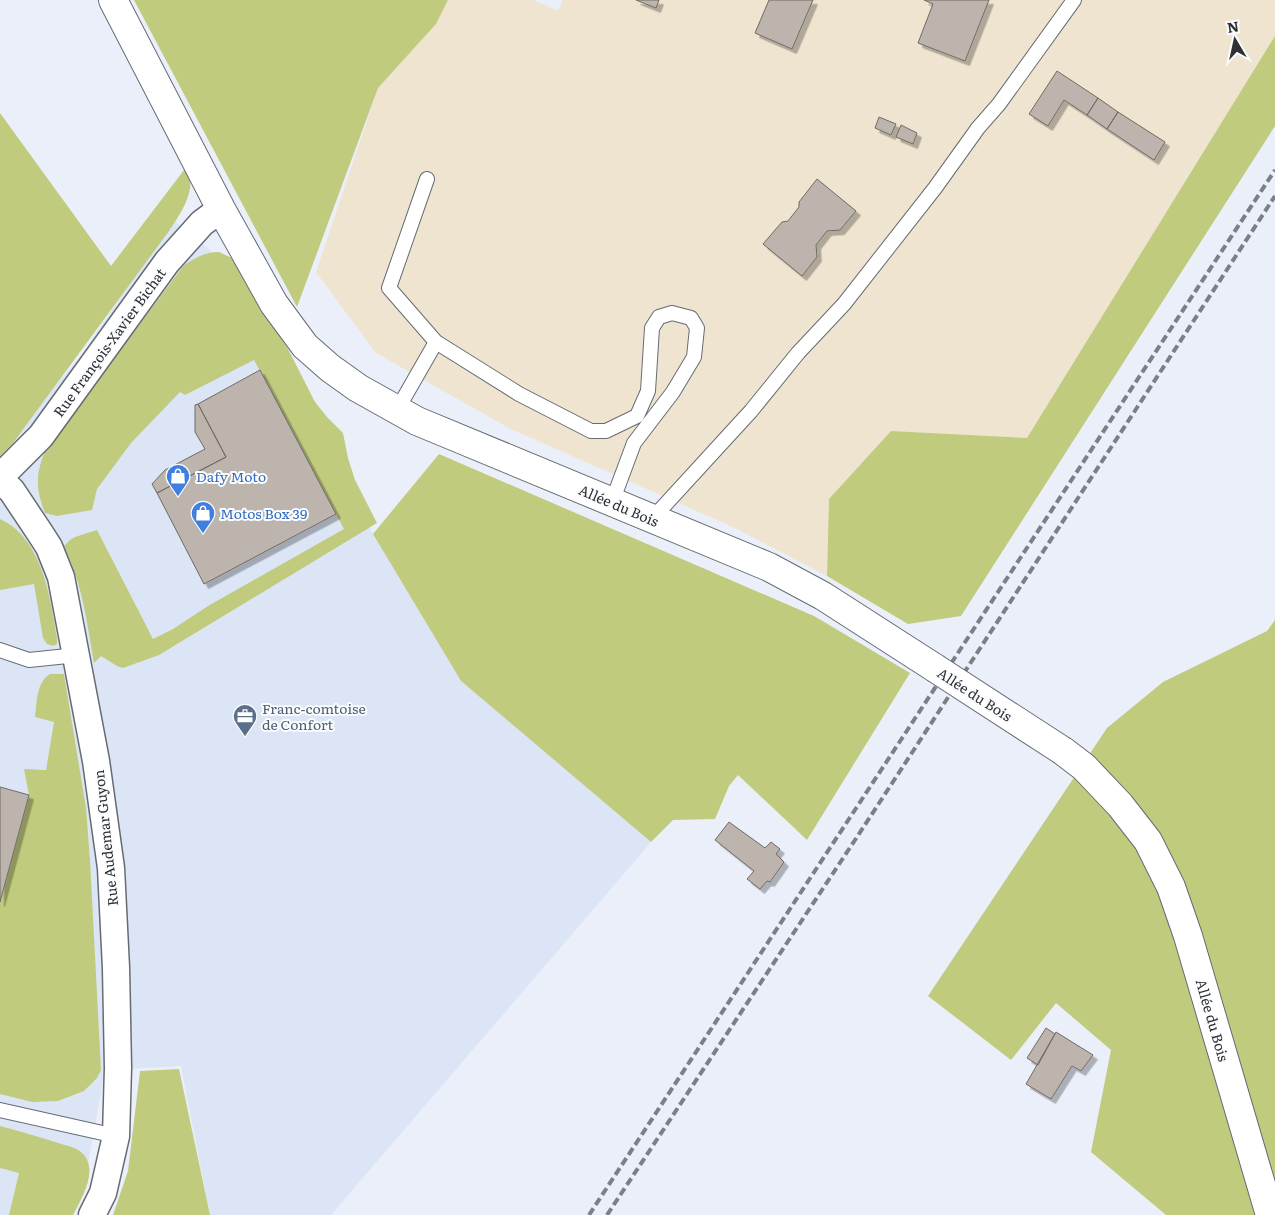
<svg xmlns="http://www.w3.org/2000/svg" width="1275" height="1215" font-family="Literata,serif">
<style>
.built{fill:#dbe5f5}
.industrial{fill:#eee4cf}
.green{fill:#c0cb7e}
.building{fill:#bdb5ad;stroke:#716a63;filter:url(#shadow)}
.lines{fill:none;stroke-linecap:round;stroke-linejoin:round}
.service-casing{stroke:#666b73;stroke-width:16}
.minor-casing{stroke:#666b73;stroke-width:29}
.tertiary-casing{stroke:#666b73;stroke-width:30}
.service{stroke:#fff;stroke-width:14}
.minor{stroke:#fff;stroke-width:26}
.tertiary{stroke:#fff;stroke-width:28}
.rail{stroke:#7c8086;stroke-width:4;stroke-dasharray:8 4;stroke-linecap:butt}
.tertiary-bridge-casing{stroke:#666b73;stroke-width:30;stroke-linecap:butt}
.tertiary-bridge{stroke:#fff;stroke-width:28}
.labels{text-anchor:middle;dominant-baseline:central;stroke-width:4;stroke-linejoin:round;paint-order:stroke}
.street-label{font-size:14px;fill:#2e3033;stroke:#fbfcfe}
.shop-label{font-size:14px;fill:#366cbe;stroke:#fbfcfe;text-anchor:start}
.service-label{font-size:14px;fill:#4e5e75;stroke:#fbfcfe;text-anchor:start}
</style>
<defs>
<filter id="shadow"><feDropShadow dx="4.5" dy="4.5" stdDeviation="0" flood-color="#0004"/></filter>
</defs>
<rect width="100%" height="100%" fill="#eaeff9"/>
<path class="built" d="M173,220l40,33 28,15 132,266 88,147 190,161 -320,373h-121l-29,-149 -76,4 -18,100 -23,45h-64v-765l80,-93z"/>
<path class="industrial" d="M448,0h86l24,11 5,-11h712v36l-248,402 -136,-7 -62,68 -2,77 -92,-48 -224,-99 -135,-76 -60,-81 62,-184 58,-64z"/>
<path class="green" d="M134,0h314l-12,24 -58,64 -81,219z
M1275,36v90l-314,490 -53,8 -81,-48 2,-77 62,-68 136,7z
M0,113l111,153 73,-96c17,15 -5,46 -15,61l-156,212 -13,13z
M219,252l15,7 29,51 25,39 27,53 12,15 16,16 5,25 7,22 22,43 -218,132 -36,13 -6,-2 -16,-10 -7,7c-7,-41 -12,-80 -30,-117l6,-6 5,-3 22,-7 56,109 20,-10 35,-23 136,-77 -90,-169 -69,35 -5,-3 -49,51 -34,46 -5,21 -35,6 -12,-3c-9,-24 -10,-37 0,-62l139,-186c11,-7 21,-13 35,-13z
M439,454l375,162 96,57 -103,167 -69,-65 -9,11 -14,33 -42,1 -22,22 -190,-161 -88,-147z
M0,519c42,19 50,77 57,118v7l-4,2 -6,-2 -4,-6 -9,-54 -34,6z
M1275,620v595h-109l-75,-63 20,-102 -55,-47 -45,57 -83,-64 179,-268 56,-46 104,-51z
M50,674h14l22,134 4,52 11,210 -4,8 -13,13 -26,10 -26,1 -32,-8v-192l29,-107 -5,-26 22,1 8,-48 -19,-5c2,-15 1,-34 15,-43z
M179,1069l31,146h-97l15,-44 12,-100z
M0,1126c19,5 37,10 55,16 8,3 19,4 26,10 19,16 1,46 -8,63h-64l10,-42 -19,-5z"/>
<path class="building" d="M636,0h23l-3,8z
M769,0h44l-21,49 -37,-16z
M924,0h65l-24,61 -47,-18 15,-39z
M1057,71l41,27 -11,17 -23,-15 -16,26 -19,-12z
M1098,98l20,14 -11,17 -20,-14z
M1118,112l47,30 -11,18 -47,-31z
M879,117l17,7 -5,11 -16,-7z
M901,125l16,8 -4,11 -17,-7z
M817,179l39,32 -16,19 -13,1 -11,14 1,12 -15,19 -39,-32 19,-22 6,-1 11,-14v-5z
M260,370l76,144 -132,70 -47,-91 69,-36 -28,-53z
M198,404l28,53 -69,36 -5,-9 13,-14 40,-21 -10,-17v-27z
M0,787l29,8 -29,107z
M729,822l36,26 6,-6 9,7 -4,5 8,8 -14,20 -3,-1 -7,8 -13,-10 7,-8 -39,-31z
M1046,1028l9,6 -17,31 -11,-7z
M1056,1032l37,23 -12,16 -9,-5 -21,33 -25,-15z"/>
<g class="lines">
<g class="service-casing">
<path id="service" d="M427,179l-38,109 47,54 83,52 72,37h15l31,-15 11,-25 4,-63 7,-11 13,-4 19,5 6,10 -3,29 -21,35 -39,51 -22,59
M397,410l39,-68
M652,519l99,-108 47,-58 46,-49 91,-116 43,-60 21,-24 75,-104
M0,650l29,10 48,-5
M0,1110l116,26"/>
</g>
<g class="minor-casing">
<path id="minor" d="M0,477l41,-41 126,-174 35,-39 19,-14
M0,479l12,12 28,42 9,14 12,30 35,184 15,107 5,100 2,100 -2,68 -13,57 -11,22"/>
</g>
<g class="tertiary-casing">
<path id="tertiary" d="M113,0l108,209 53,95 31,42 25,22 28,20 59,33 352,146 54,29 112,72
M1063,751l21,16 36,38 28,36 23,46 17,49 82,279"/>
</g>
<use href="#service" class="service"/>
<use href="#minor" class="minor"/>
<use href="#tertiary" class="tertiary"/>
<path class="rail" d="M589,1215l686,-1045
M607,1215l250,-378 418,-641"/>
<g class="tertiary-bridge-casing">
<path id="tertiary-bridge" d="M935,668l128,83"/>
</g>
<use href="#tertiary-bridge" class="tertiary-bridge"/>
</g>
<defs>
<g id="shop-pin" transform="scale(1.25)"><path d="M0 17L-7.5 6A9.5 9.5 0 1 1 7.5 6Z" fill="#3f7fe0" stroke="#fbfcfe"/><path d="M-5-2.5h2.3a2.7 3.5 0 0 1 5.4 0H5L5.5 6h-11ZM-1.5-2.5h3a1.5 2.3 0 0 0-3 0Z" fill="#fff"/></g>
<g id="office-pin" transform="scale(1.25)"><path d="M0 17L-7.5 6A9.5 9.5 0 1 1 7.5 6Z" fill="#5c6f8a" stroke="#fbfcfe"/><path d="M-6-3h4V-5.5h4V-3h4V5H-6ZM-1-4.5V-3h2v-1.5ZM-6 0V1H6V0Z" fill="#fff"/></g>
</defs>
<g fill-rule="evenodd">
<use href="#shop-pin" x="178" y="476"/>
<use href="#shop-pin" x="203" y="513"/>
<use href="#office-pin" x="245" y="716"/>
</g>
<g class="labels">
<g class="street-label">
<text transform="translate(109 342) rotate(-54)">Rue François-Xavier Bichat</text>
<text transform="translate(619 505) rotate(23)">Allée du Bois</text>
<text transform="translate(975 694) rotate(33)">Allée du Bois</text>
<text transform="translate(105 838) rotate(-96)">Rue Audemar Guyon</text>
<text transform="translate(1213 1020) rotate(74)">Allée du Bois</text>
</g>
<g class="shop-label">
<text x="196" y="476">Dafy Moto</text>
<text x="220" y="513">Motos Box 39</text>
</g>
<g class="service-label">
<text x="262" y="708">Franc-comtoise<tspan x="262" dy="16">de Confort</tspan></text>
</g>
</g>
<g transform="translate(1235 40) rotate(351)" stroke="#fbfcfe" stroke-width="4" paint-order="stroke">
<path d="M0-4L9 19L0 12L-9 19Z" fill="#2e3033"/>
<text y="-8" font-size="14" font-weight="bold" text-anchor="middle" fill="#2e3033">N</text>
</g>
</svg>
